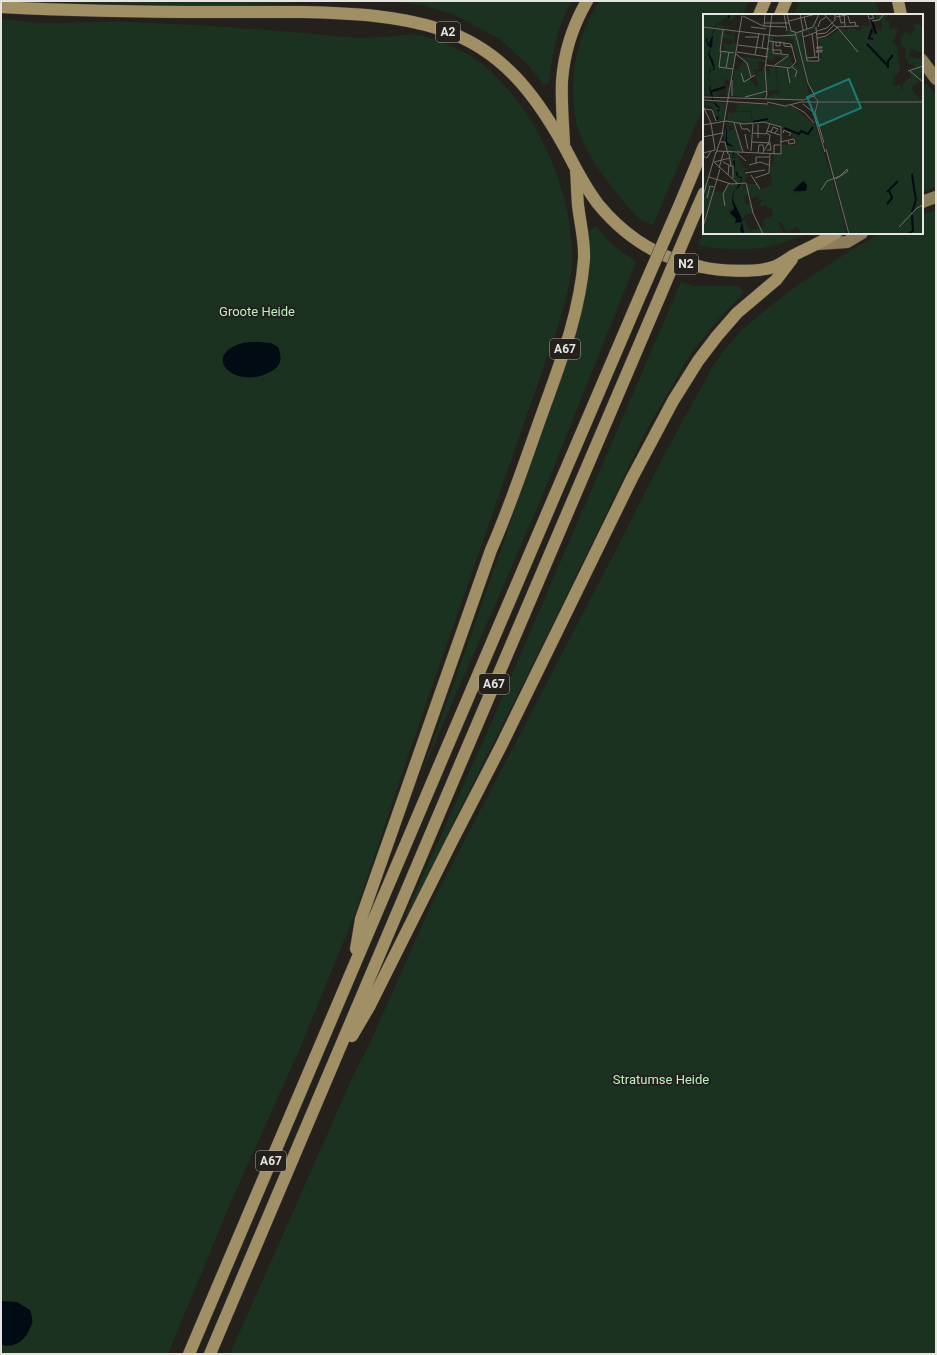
<svg xmlns="http://www.w3.org/2000/svg" width="937" height="1355" font-family="Roboto,sans-serif">
<style>
.green{fill:#1c3220}
.water{fill:#000b14}
.lines{fill:none;stroke-linecap:round;stroke-linejoin:round}
.primary-casing{stroke:#3f3c38;stroke-width:13}
.highway-casing{stroke:#3f3c38;stroke-width:13}
.primary{stroke:#8c7e5b;stroke-width:12}
.highway{stroke:#a19066;stroke-width:12}
.highway-bridge-casing{stroke:#3f3c38;stroke-width:13;stroke-linecap:butt}
.highway-bridge{stroke:#a19066;stroke-width:12}
.labels{text-anchor:middle;dominant-baseline:central;stroke-width:4;stroke-linejoin:round;paint-order:stroke}
.shield{fill:#24211c;stroke:#acaaa6;stroke-width:1}
.shield-label{font-size:12px;font-weight:bold;fill:#e6e4e1}
.park-label{font-size:13px;fill:#b6f1be;stroke:#24211c}
.inset-river{fill:none;stroke:#000b14;stroke-width:2}
.inset-road{fill:none;stroke:#726f6b;stroke-width:1}
.view{fill:#1a7c74;fill-opacity:0.15;stroke:#1a7c74;stroke-width:2}
.inset-edge{fill:none;stroke:#e6e4e1;stroke-width:2}
</style>
<rect width="100%" height="100%" fill="#24211c"/>
<path class="green" d="M10,1h309l-94,5z
M397,1h175c-15,24 -20,54 -23,82l-5,2 -16,-20 -28,-26 -47,-25 -28,-8z
M600,1h149l-6,14h-39v90l-51,120c-4,-2 -10,-4 -14,-7 -9,-7 -16,-18 -24,-27 -13,-17 -26,-34 -34,-54 -16,-40 -7,-101 19,-136z
M800,1h75l5,14h-86z
M1,19c15,1 31,4 46,4 29,0 57,-2 86,-1 71,3 142,8 213,15 17,2 33,0 50,-1 7,-1 16,-3 23,-1 20,4 48,17 63,29 53,42 90,125 90,192 0,21 -6,43 -12,64l-151,433 -53,158 -55,135 -74,165 -59,143h-167z
M926,84l10,10v93l-14,5 1,-106z
M936,210v1144h-706l124,-280 16,-31 62,-140 185,-355 46,-91 51,-93 15,-20 14,-15 26,-22 33,-25 51,-33 29,-16h40v-18z
M596,227l18,19 22,16 -95,237 -121,278 46,-128 106,-301c8,-29 17,-60 18,-91 1,-9 -1,-18 -1,-27z
M704,230v3h103c-5,4 -12,5 -17,7 -31,12 -61,11 -92,5z
M681,282l13,4h44l6,6 -28,30 -27,34 -42,73 -106,219 -87,173 -45,94 -3,-1 86,-193z"/>
<path class="water" d="M258,342l13,1 7,4c4,10 4,18 -6,24 -34,20 -70,-12 -35,-26 6,-3 14,-3 21,-3z
M1,1301l16,1 13,8c1,3 2,6 2,9 1,3 0,6 -2,9 -5,13 -15,20 -29,17z"/>
<g class="lines">
<g class="primary-casing">
<path id="primary" d="M922,60l14,19
M922,202l14,-5
M818,244l29,-2 15,-9"/>
</g>
<g class="highway-casing">
<path id="highway" d="M898,1l3,14
M1,7c73,4 147,5 220,5 27,0 54,0 81,0 48,1 95,3 141,18 59,20 92,64 121,116 10,19 20,40 34,58 27,33 62,55 104,63 17,4 54,6 71,0 7,-2 14,-8 21,-12 14,-7 28,-13 42,-22
M759,15l6,-14
M780,15l6,-14
M564,143c-1,-21 -3,-42 -2,-62 2,-28 11,-56 25,-80
M680,204l24,-58
M696,211l8,-18
M356,949l5,-30 130,-369c20,-45 35,-92 52,-139 18,-50 37,-99 41,-152 1,-18 -4,-36 -6,-54 -1,-11 -1,-23 -2,-34
M352,1036l17,-29 82,-164 50,-97 131,-268 41,-77 25,-40 19,-25 20,-23 39,-33 16,-21
M189,1354l253,-595 201,-470
M210,1354l249,-587 201,-471"/>
</g>
<use href="#primary" class="primary"/>
<use href="#highway" class="highway"/>
<g class="highway-bridge-casing">
<path id="highway-bridge" d="M643,289l37,-85
M660,296l36,-85"/>
</g>
<use href="#highway-bridge" class="highway-bridge"/>
</g>
<g class="labels">
<g class="shield">
<rect x="436" y="22" width="24" height="20" rx="3"/>
<rect x="674" y="254" width="24" height="20" rx="3"/>
<rect x="550" y="339" width="30" height="20" rx="3"/>
<rect x="479" y="674" width="30" height="20" rx="3"/>
<rect x="256" y="1151" width="30" height="20" rx="3"/>
</g>
<g class="shield-label">
<text x="448" y="32">A2</text>
<text x="686" y="264">N2</text>
<text x="565" y="349">A67</text>
<text x="494" y="684">A67</text>
<text x="271" y="1161">A67</text>
</g>
<g class="park-label">
<text x="257" y="311">Groote Heide</text>
<text x="661" y="1079">Stratumse Heide</text>
</g>
</g>
<g transform="translate(703 14)">
<rect width="220" height="220" fill="#24211c"/>
<path d="M0,0h29l3,3 -1,3 -9,-1 -9,5 12,3 3,-2 -3,3 -25,-2zM115,0l-2,9 -3,4 -2,2 -10,2 7,-1 7,-4 1,1v6l-3,1 3,-3 -3,-2 -3,2 1,3 -5,-2v3l-1,-3h-3l1,4 -3,1 4,10 -1,4h2l3,6h3l-1,-3 2,3 7,-2 -10,3 -1,4 12,-1v-3l3,-1 -4,-2 4,-2 -4,-1 3,-4h-3l-1,-2 4,-1 -4,-1 3,-2h-3l-1,-4 13,-1 8,-7 6,-1 3,3 1,-5 12,4 2,-6 7,2v-6h3l-2,12 3,3 2,-5 2,3v-6l4,3 1,-10 -8,-1 3,-2 -3,-4h10l-3,4 4,-4h4l-4,5 4,3 5,-6 -5,7v9l1,-4 8,2 -6,13 7,4 -2,1 3,23 -7,7 3,4 -5,-1 5,5 4,-2 2,8 1,-8 8,-7 -2,-5 5,-5v-4l-8,3 3,-1 -1,-5 -3,-3 1,-8 -5,-3v-8l5,-7 4,4 5,-6 -2,-4 3,-1v-5v4l7,4v21l-3,4 -10,-3 -1,8 11,2 3,-4v19l-6,4 2,1 4,-3v5l-3,-1 -8,7 1,5 10,9h-104v-2l21,2 -19,-2 -9,-6 -16,-52 13,53 -6,5 -27,1 30,1 -39,-1h6l-8,-1 9,-5 -7,-2 13,2 -13,-4v5l-10,4 -26,-4 4,-26 3,1 6,-10 -6,-4 29,4 -2,6v-4l-8,-1 2,8h-6l2,5 -6,4 7,9 3,-2 -4,-11 5,-3 -3,3 3,4 -2,-5 7,-3v17l1,-17 4,6 -1,-8 6,-2 3,24 -7,1 8,2 -3,-23 2,-3 9,2 5,-3h-17l8,-6 -2,-3 -6,-1 -3,5 -4,-2v-3h-3l1,-7h4v-13l11,1 1,1 -1,3v-4h-8l-1,16 17,3 4,9h5l-5,-25 -6,-3 -4,4 -1,-6h5v-4l4,-2v3v-4l5,3 15,-3zM8,12l12,3 -3,22h5l-4,-1v-4l1,4h6l-5,-3v-4l7,2 3,-2 -1,-3 -10,-3 2,-8h3l-3,3 5,3 3,1v-6l2,1v12l3,1 -7,36 -7,-1 2,8 -13,5 11,1 -9,2 12,1 1,-9 3,1 -2,8h-17l1,-4 -9,4v-69zM0,88l24,1 -3,17 -8,1 -4,-15h-9zM27,89l62,3 23,19 12,38 -2,11 3,-10 19,70h-52l5,-2 -2,-5 -11,5 -6,-10 -3,1 6,11 -16,-2 -2,2h-63l3,-19h-3v-31l2,-1 -2,-4 3,-1 -3,-2 4,1 -1,5 4,1 1,5 3,-1 -3,3 12,3 6,-9 8,-1 -4,-5 -3,-24h5l1,3 1,-3 4,9h2l-1,4 8,2 -6,1 1,5h3l-3,3 -2,13 4,-7h16l-5,1 2,5 12,-5 -3,-20 34,16 -2,2h2l1,1 -5,-1 -6,7 3,3 10,-3 -2,-8 5,2 -22,-11v-4l-1,4 -17,-8 4,-1 1,-9 -3,-3 10,1 1,-8h14v-6l-5,-2 2,-4 -24,-11 -16,1 -1,-12h-16l1,-7zM47,180l2,4 6,-2 1,3 -7,3 10,-2 -3,6 -6,2 -1,-3 -7,-2 -1,-8zM31,190l7,15 4,-4 8,-2v-4l13,-4 2,4 4,-1 1,7 -11,6 2,4 -4,3 -10,3 -5,-11 -8,3 -1,-3 4,-1 -1,-4 -5,2 -5,-4v-3l5,-2zM116,89h104v131h-73l-28,-101 -12,-25h5l1,6zM25,98l7,2v-2h16l1,11 -18,3v-2h7l-13,-4zM26,109l4,2 -5,1 1,5 6,-2 4,7 3,13 -4,4 -2,-3 -2,3h-8l2,-5h-5l4,-10 -5,-2z" fill="#1c3220" fill-rule="evenodd"/>
<path d="M26,0l1,2 -1,2 -12,5 -2,6 -4,7 -4,2 1,5 2,2 -1,-3 4,-7 -1,13 -1,-2v3l-2,4 4,8 2,8 -1,1 -3,-1 -3,9 4,6 -2,4 2,4 1,4v7h2l4,3 1,4 -1,1h-1l-1,1 2,1 1,1 -2,3 9,12v13l7,5v7l-2,4 3,-1v1l-2,2 2,1v10l3,2v3l4,1v3l-3,7 -5,4 -1,9 1,2 7,15 3,15 -1,2 -3,-4 2,-8 -7,1 1,-4 -6,-6 4,-4 -2,-8 1,-7 9,-15 -5,-3 -2,-5 -2,-11 2,-2h-3l2,-11 -8,-2v-16l-7,-11 -2,2 -1,-2 4,-4 -3,-2v-2l3,-1 -7,-6 -4,-15 3,-4 -4,-5 2,-10h4l-6,-15 1,-3 2,-2 -4,-5 -1,-5 5,-3 6,-13 10,-4zM100,167l4,4 -1,6h-13z" fill="#000b14"/>
<path class="inset-river" d="M169,7l4,13M169,15l-3,9 4,1M164,30l21,22M185,54v-7l5,-6M9,77l13,-4M50,108l15,-3M81,114l15,6 2,-3 7,3 5,-7M209,160l2,14M211,174l2,12M184,178l11,-11M184,190l5,-6 -3,-8M209,198l4,-12M205,220l5,-3 -1,-16"/>
<path class="inset-road" d="M81,0l3,17M84,0l4,17M97,0l3,16M121,0l13,14M136,0l2,9 4,-1M141,0l1,12M165,0l1,5 5,-1 -3,-4M40,2l20,10 23,1M145,2l2,7 5,-1 1,4M101,3l3,12M133,3l15,-3M86,7l27,-7M169,7l7,-1 5,-6M61,9h25M61,12l1,-12M0,13l74,9 18,-1M48,13l15,2M115,13l2,-6 6,-4M133,13l23,-1M134,13l21,25M20,16l-3,21 14,2M88,17l4,1 13,51 7,13M99,17l5,30h12l-3,-34M114,17l10,-3 8,-8v-6M93,19l17,-6 6,-13M109,20l3,23M114,20l9,-1 8,-8M42,23h13M100,23l14,-5M114,24l9,-2 11,-8M70,28v11l16,2M73,28v4h4v-5M81,28v4l9,1M35,31l31,4M115,33h4v1h-6zM59,34l2,-13M69,36h9v4M119,36v2h-6v-1zM18,37l-2,16 14,2M34,38l31,5M33,40l11,9 4,14M52,41l4,-22M104,44l12,-1M63,51l24,3 6,-6 -5,-18 -22,-3M72,51l13,-9M84,53l3,16M89,53l5,4 -2,6M23,54l3,-16M205,57l15,-5M207,57l13,11M38,59l3,9 11,-7M29,66v16M0,83l100,3 11,-4 4,5 -3,12 9,30M42,83l22,-6M62,85l2,-4 -2,-26 7,-55M0,86l65,4M64,88l18,4 16,-4h122M100,90l10,8 12,40M88,91l13,7 10,11M0,92l8,17 4,27M1,95l8,1 4,11M31,109l9,29M37,110l2,5h6l2,3M55,110v14M0,111l23,-4M64,117l13,4M68,118l2,-5 5,2 -3,4M50,119l13,1 4,-11M80,119l1,-3 4,2 3,1 -2,3M19,120l20,-118M42,120l3,15M0,123l19,-4M17,128h5l3,12M49,128l19,1M77,128l14,-3 1,4 -6,1 -1,-3M123,135l23,85M64,136h4l-1,-6h-2M14,137l64,3v-27l-17,-5 -20,2 -18,-3M48,137l2,-27M0,139l12,-3M13,139l7,-21M34,139l9,8M55,139l1,-8h4l1,6M26,140l2,12M59,140l7,-12 1,-7 -4,-2M71,140v-9h6M0,142l4,2 4,-7M27,144l-16,4 23,21M20,148l6,3 -1,10M53,149v-6h13M46,151l11,-3 9,3M26,152h4v12M16,154l5,-17M42,159l20,-3M48,161l9,14M6,163l22,7 15,-1M52,164l14,-5 1,-19M43,169l7,30 10,21M118,176l6,-9 13,-5 7,-7 1,2 -12,8M0,182l13,-44M4,184l3,-12 4,1M22,192l-2,-12 6,-11M0,213l17,-58M196,213l18,-19 6,-3"/>
<path class="view" d="M146,65l12,29 -42,18 -12,-29z"/>
<rect width="220" height="220" class="inset-edge"/>
</g>
<rect width="937" height="1355" fill="none" stroke="#e6e4e1" stroke-width="4"/>
</svg>
